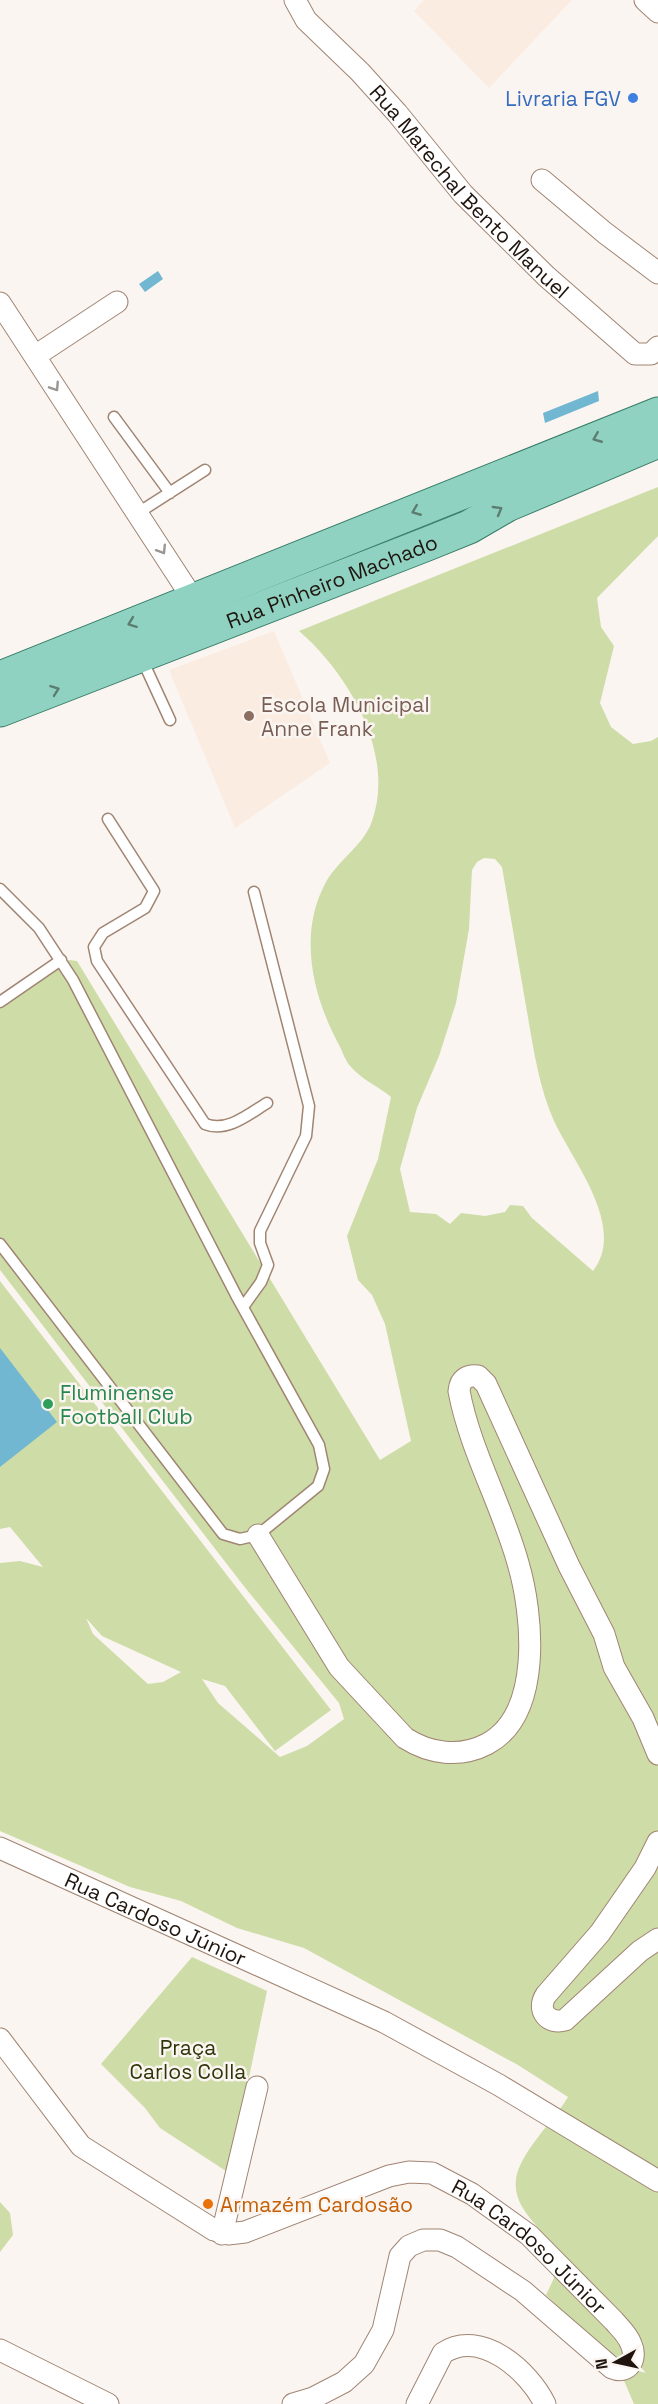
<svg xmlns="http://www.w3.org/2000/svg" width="658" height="2404" font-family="'Space Grotesk',sans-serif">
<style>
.built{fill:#fbece2}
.green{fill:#cedca7;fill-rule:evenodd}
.water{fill:#71b7d1}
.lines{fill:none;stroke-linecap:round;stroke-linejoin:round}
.lane-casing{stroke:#a08573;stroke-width:13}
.street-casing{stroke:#a08573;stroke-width:23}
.primary-casing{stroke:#377c67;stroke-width:35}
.lane{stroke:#fff;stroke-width:10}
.street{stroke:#fff;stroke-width:21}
.primary{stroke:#8fd2c1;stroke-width:33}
.oneway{stroke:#9a9693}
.oneway2{stroke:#5d7d70}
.shop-dot{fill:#3f7fe0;stroke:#fbf5f1;stroke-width:2}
.education-dot{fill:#8d6e63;stroke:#fbf5f1;stroke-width:2}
.leisure-dot{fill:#2e9e5b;stroke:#fbf5f1;stroke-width:2}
.food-dot{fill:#e8710a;stroke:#fbf5f1;stroke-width:2}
.labels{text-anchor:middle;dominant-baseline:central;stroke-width:5;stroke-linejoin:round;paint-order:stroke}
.shop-label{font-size:21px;fill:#366cbe;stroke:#fbf5f1;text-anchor:end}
.street-label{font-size:21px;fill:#1f150e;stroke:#fbf5f1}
.education-label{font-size:21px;fill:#785e54;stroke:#fbf5f1;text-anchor:start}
.leisure-label{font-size:21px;fill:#27864d;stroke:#fbf5f1;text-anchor:start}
.park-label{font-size:21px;fill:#2f370a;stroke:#fbf5f1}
.food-label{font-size:21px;fill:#c56008;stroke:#fbf5f1;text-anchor:start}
</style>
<rect width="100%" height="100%" fill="#fbf5f1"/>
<path class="built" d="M424,0h148l-83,88 -75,-77z
M274,631l56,132 -95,65 -66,-158z"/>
<path class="green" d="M658,487v49l-61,62 4,29 13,19 -14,57 11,24 22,17 18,-3 7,-4v1667h-24l-18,-42 -70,-67c3,-7 9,-17 10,-25 4,-37 -45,-53 -40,-91 4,-27 38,-58 52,-82l-50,-32 -214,-117 -67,-20 -56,-27 -51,-14 -130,-56v-268l20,-2 23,6 -33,-40 -10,2v-248l331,429 -56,41 -50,-65 -23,-7 16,24 62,54 27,-11 37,-27 -5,-16 -96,-118 -243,-315v-263l69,-47 8,1 303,499 31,-19 -26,-117 -13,-29 -14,-15 -11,-44 31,-77 13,-62c-12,-10 -30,-18 -40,-30 -6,-6 -9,-17 -13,-24 -26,-49 -40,-110 -12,-161 13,-23 38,-37 46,-61 24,-67 -24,-148 -73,-190zM484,858l11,1 7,8c8,46 16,93 24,139 7,39 12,79 28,115 19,41 73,106 39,150l-61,-53 -9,-12 -13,-1 -5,7 -20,4 -24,-3 -11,11 -14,-10 -26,-2 -10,-43 17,-61 22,-52 17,-53 13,-74 3,-59 5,-8zM86,1618l16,18 79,36 -18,10 -15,2 -55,-50z
M192,1957l75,34 -38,182 -69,-45 -15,-20 -44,-44z
M0,2202l10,11 3,22 -13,17z"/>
<path class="water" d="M158,271l5,8 -18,13 -6,-8z
M598,391l1,10 -54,22 -2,-10z
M0,1348l57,74 -57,45z"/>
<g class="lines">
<g class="lane-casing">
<path id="lane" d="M114,417l56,76
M138,513l67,-43
M141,657l29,63
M108,819l46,72 -9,17 -42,25 -9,14 3,14 108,163c22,9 44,-10 62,-21
M0,889l39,39 34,52 163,315 83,150 5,24 -6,17 -60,49 -18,4 -17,-5 -223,-290
M0,1002l61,-42
M243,1307l18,-25 7,-17 -8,-22v-12l46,-95 3,-30 -55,-214"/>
</g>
<g class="street-casing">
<g id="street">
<path id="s1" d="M295,0l11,20 54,52 37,41 66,81 83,82 89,78h16l7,-7"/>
<path d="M645,0l13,12"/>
<path d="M542,180l63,53 53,40"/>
<path d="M0,303l193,296"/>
<path d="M35,356l82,-54"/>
<path d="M258,1535l81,132 66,71c25,16 55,20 82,6 56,-30 46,-130 31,-181 -16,-58 -48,-113 -59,-172 1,-12 8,-16 19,-15l8,8 83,182 35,68 10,33 29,51 15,36"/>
<path d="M658,1842l-13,26 -45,65 -54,62c-10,15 2,30 19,25l75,-69 18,-12"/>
<path id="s2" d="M0,1848l384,174 115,63 159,96"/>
<path id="s3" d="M0,2039l81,107 133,84 14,4 17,-2 144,-56 20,-4 23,1 40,21 57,41 85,86c6,7 14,14 17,23 7,15 -3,31 -19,24l-89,-77 -66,-44 -17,-7h-17l-14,6 -9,10 -17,74 -19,34 -20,18 -31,16 -20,6"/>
<path d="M222,2234l35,-147"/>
<path d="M0,2350l108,54"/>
<path d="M417,2404l26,-51c38,-25 86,18 102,51"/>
</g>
</g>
<g class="primary-casing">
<g id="primary">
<path d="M0,678l658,-264"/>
<path id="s4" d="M0,710l427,-166 42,-17 38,-22 151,-64"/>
</g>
</g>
<use href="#lane" class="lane"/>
<use href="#street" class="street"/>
<use href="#primary" class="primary"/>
</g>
<defs><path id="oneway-chevron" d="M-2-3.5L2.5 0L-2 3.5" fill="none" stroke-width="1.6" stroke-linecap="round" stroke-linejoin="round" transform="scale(1.5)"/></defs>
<g class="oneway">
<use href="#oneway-chevron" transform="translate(55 387) rotate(57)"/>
<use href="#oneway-chevron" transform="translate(162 550) rotate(58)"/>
</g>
<g class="oneway2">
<use href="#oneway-chevron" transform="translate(597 438) rotate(158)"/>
<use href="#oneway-chevron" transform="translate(498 510) rotate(-30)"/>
<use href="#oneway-chevron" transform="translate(416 511) rotate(158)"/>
<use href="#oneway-chevron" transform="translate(132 623) rotate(159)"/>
<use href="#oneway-chevron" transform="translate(55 690) rotate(-20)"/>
</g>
<circle class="shop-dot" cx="633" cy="98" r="6"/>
<circle class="education-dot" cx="249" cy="716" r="6"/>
<circle class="leisure-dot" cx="48" cy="1404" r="6"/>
<circle class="food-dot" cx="208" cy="2204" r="6"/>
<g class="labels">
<g class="shop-label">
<text x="621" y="98">Livraria FGV</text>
</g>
<g class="street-label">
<text stroke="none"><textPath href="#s1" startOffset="260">Rua Marechal Bento Manuel</textPath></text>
<text stroke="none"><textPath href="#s4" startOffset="356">Rua Pinheiro Machado</textPath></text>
<text stroke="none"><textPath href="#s2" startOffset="171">Rua Cardoso Júnior</textPath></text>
<text stroke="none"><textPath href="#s3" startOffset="644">Rua Cardoso Júnior</textPath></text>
</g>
<g class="education-label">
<text x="261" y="704">Escola Municipal<tspan x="261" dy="24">Anne Frank</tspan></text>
</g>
<g class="leisure-label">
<text x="60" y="1392">Fluminense<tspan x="60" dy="24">Football Club</tspan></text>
</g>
<g class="park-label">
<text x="188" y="2047">Praça<tspan x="188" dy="24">Carlos Colla</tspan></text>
</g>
<g class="food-label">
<text x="220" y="2204">Armazém Cardosão</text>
</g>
</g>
<g transform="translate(616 2362) rotate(262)" stroke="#fbf5f1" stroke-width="4.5" paint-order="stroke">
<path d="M0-4.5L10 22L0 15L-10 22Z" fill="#1f150e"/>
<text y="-9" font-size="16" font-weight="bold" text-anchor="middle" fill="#1f150e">N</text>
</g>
</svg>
